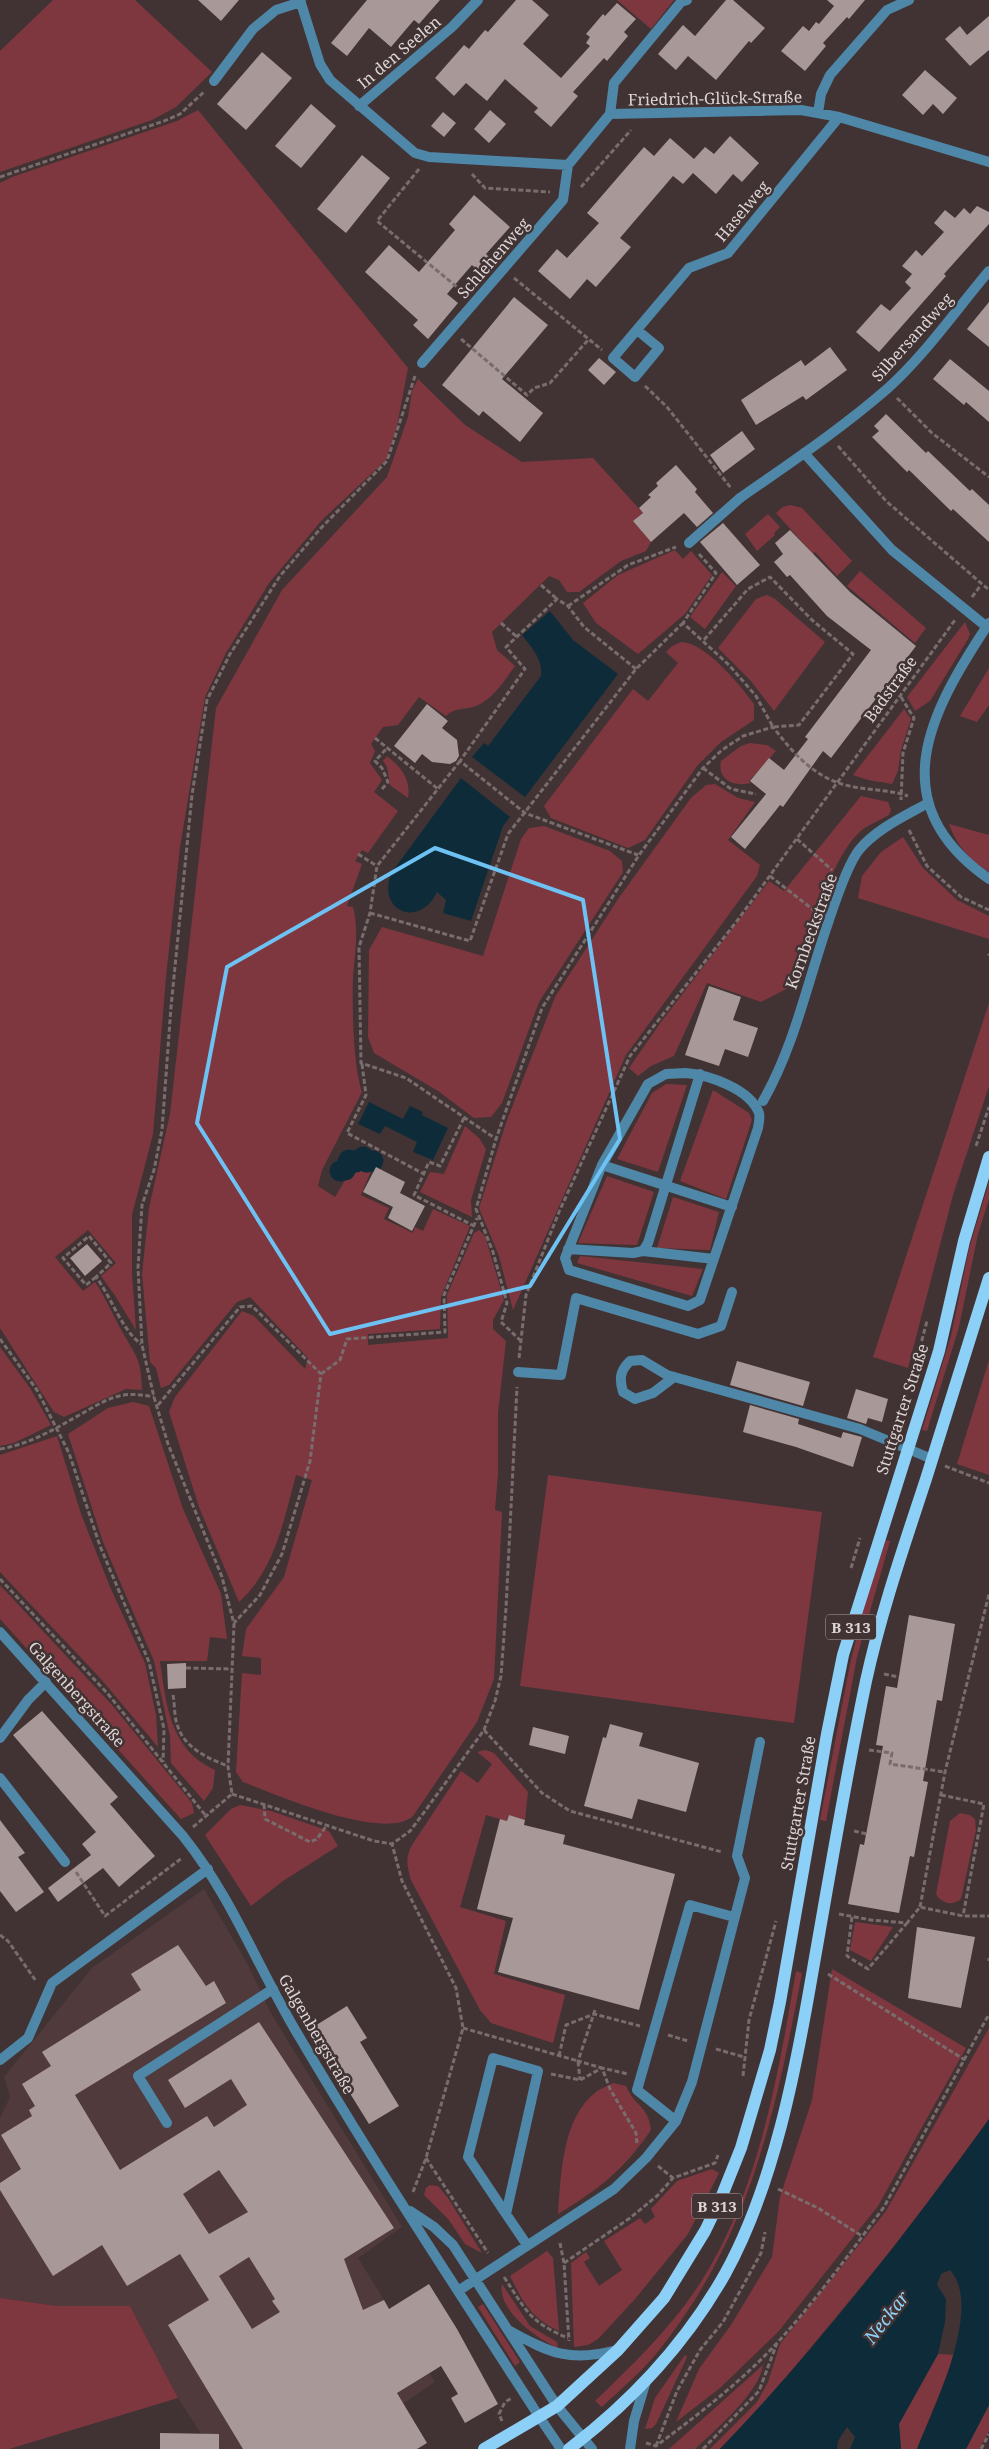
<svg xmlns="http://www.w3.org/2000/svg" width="989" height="2449" font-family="'Noto Serif',serif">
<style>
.built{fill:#503a3b}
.green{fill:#7f373f}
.water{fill:#0e2b3a}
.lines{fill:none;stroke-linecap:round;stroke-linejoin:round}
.canal{stroke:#0e2b3a;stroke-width:21}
.building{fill:#a99898;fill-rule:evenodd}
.path{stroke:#796c6d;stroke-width:3;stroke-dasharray:5 2.5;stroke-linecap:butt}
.service{stroke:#4e87a7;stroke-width:10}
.minor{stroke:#4e87a7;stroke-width:10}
.tertiary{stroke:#4e87a7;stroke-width:10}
.primary{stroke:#8dd0f7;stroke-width:12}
.marked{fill:none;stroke:#6dc2f3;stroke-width:4;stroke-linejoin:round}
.labels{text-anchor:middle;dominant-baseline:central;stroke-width:5;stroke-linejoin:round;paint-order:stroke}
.shield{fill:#413334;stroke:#aea4a4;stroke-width:1}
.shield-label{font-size:15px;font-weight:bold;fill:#ddd4d4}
.street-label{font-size:16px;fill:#ddd4d4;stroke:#413334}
.water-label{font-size:18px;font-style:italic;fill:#8fd0f6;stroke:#413334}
</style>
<rect width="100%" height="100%" fill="#413334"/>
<path class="built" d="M204,1889l44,76 24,50 130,212 -44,31 77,124 -99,67h-125l-33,-51 -48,-92h-73l-57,-8v-180l10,-21 -6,-20 88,-109z"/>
<path class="green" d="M53,0h82l77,72 -36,35 -24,13 -152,52v-121z
M617,0h57l-23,29z
M198,110l210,258 -11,58 -11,34 -64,60 -53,63 -43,70 -21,44 -25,150 -14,130 -13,157 -21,81v59l4,56 -22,-36 -13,-18 15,-13 -28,-33 -33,27 28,34 12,-9c11,16 18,34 28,51 14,25 18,26 19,57l-16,-1 -62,28 -10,-5 -54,-84v-1145l12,-6 165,-56z
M418,379l47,46 57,37 71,-4 50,55 -10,8 18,21 -5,9 -25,10 -42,31h-12l-8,-12 -10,-4 -57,56 5,18 18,16c-11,15 -22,33 -39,40 -11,4 -22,1 -30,10l-27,-19 -21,28 -15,2 -12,17 4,7 -5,12 12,17 -8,12 24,19 -30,42 -6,-3 -7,11 7,3 -15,42 6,1c6,23 2,45 0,69 -1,31 0,88 9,116l-40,78 -4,16 17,11 18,-30 18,4 -10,24 28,13 -5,11 29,14 2,-6 8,4 10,-22 37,17 -29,71 -1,32 -72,5v11l80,-7 -1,-43 27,-62 5,-3 6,6 19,64 -11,20v9l13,12 -8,72v60l-3,37 7,2 -8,167 -17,43 -64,94c-29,26 -136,-21 -170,-34l-7,-10 6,-99 19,2v-17l-19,-2 4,-27 38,-52 28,-97 -16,-5c-12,44 -21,95 -57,127l-40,-95 -30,-95 6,-15 67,-86 12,5 51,53 3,-11 -58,-61 -13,5 -68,83 -8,3 -5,-20 -6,-6 -8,-88 7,-66 21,-94 46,-406 66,-118 105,-113 21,-60 4,-26z
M790,505l12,3 50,53 -15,15 -22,-24 -2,2 -37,-41 7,-6z
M768,514l12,13 -6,6 1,2 -18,16 -12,-17z
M675,550l8,9 8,-8 21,24 -27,39 -47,40 -42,-31 -13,-20 35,-28z
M860,571l66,57 -11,15 -68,-57z
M722,572l14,14 -31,43 -15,-12z
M767,595l8,4 50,43 -51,69 -24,-31 -32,-32 38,-49z
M965,622l5,12 -2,5 -38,62 -15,10 -8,-14z
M681,642c24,0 59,43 73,62v16l-33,22 -24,24 -52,74 -17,8 -77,-30 -7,-12 89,-117 15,12 30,-38 -12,-11 6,-6z
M989,668v37l-12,17 -17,-6z
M904,709l7,10 -10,31 -3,21 -6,13 -24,-4 -15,-5z
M750,743l17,2 9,6 -27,30 2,2c-16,4 -34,-2 -30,-22l20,-15z
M387,756c14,11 24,23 21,42l-18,-13 -3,-18 -4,-6z
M715,784l23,14 17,4 -27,38 32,25 -3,11 -131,179 -113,255 -14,-54 -20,-48 28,-88 48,-123 63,-98 73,-101 15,-13z
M861,796l27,6 3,8 -2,5c-8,5 -19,9 -27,15 -33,27 -54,114 -68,155l-33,17 -54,-19 -33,73 -23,10 -13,10 -9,-8 32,-46 108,-141 15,10z
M949,824l40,11v37c-20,-12 -32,-26 -40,-48z
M544,826l66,25 12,10 1,11 -84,130 -37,101 -11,14 -17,1 -36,-27 -64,-38 -6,-16 1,-87 13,-23 101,29 38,-117 8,-11z
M903,837l20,31 34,32 32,16v23l-131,-41 4,-22 19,-24z
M989,1003v83l-36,109 -45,173 -35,-11z
M666,1084l21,1 -29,87 -41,-13 35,-66z
M713,1090l36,23 3,7 -26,79 -46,-18z
M465,1126l14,12 7,11 -15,51 1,17 -52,-25 10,-20 14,2z
M607,1176l47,16 -17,53 -59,-2z
M989,1182v17l-11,35 -19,93 -32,104 -5,-1 29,-94 18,-87z
M673,1197l46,15 -9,38 -53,-2z
M580,1256l123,13 -11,27 -115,-33z
M0,1347l30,41 21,37 -37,18 -14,3z
M989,1360v115l-32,-11z
M133,1402l16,4 34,103 38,85 6,45 -17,-2 -3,24h-47c6,44 10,89 55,109l-2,18 -9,13 -33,-38 -1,-27 -16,-75 -51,-119 -35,-108 40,-26z
M57,1436l24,78 29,73 35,76 11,52 2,32 -57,-68 -101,-107v-117z
M548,1475l274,37 -28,211 -274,-37z
M886,1540l4,1 -33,116 -31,164 -6,-1 30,-156 16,-64z
M0,1585l112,120 80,98 2,10 -13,6 -181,-200z
M485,1750l9,3 34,39 -3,28 -16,-5 -2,6 -21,-6 -26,92 46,14 -12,53 71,21 -12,48 -62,-20 -11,-13 -69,-130c-4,-14 -6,-22 1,-35l49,-74 17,12 14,-19 -15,-12z
M240,1805l31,6 58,20 9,15 -55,35 -32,25 -46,-71 26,-26z
M960,1813l10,2 5,4 1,11 -15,69c-9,7 -19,5 -25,-5l14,-73z
M855,1922l38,5 -22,34 -21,-11z
M832,1969l134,79 -88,158 -100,126 -58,56 -44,34 23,-53 32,-44 41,-68 8,-60 32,-97z
M796,1971l6,2c-27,142 -52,265 -146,381 -16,19 -36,36 -54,53l-7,-6c36,-35 72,-69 100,-110 63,-93 82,-211 101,-320z
M989,2028v91l-66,93 -150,181 -53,56h-10l47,-47 11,-20 12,-38 106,-133z
M613,2083l13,3c9,21 22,19 25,44 -28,41 -52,59 -93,84 3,-40 4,-96 38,-122 5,-4 12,-6 17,-9z
M712,2169l7,4 -31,61 -53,65 -37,40 -10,6 -14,2 -3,-84 15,-11 4,6 -6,4 15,24 23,-16 -18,-29 36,-23 5,6 10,-7 -4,-8 26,-28z
M430,2185l8,1 10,12 34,55 -17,-9 -16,-24 -25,-25 2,-7z
M547,2251l6,7 6,73c-28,-13 -36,-29 -49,-55z
M502,2284l28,42 27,16 1,6c-21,-9 -61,-38 -56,-64z
M0,2298l57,8h73l48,92 -169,51h-9z
M483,2304l37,58 -5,4 -37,-59z
M938,2354l17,1 -38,94h-16l-2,-25z
M685,2355l2,2 -31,67 -4,4 -7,1 10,-31z
M763,2365c-3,27 -48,65 -68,84h-26z
M989,2405v26l-10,18h-13z"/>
<path class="water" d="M550,611l23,29 45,34 -93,123 -53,-40 12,-14 4,3 53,-70c2,-17 -9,-28 -19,-41z
M461,778l49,39 -7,9 -32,95 -28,-8 3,-13 -9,-8c-18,38 -62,18 -45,-20z
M369,1102l34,17 7,-13 13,6 -1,3 26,13 -15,32 -20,-8 4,-10 -32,-16 -5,8 -22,-10z
M989,2119v286l-23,44h-49c16,-40 67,-142 33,-179l-9,4 -4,11 9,14 -1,23 -7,32 -39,70 2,25h-51l5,-12 -8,-10 -9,14 -1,8h-117c98,-102 186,-215 269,-330z"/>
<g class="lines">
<path class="canal" d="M340,1171l5,-1 4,-10 7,2 7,-5 4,5 6,-1"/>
</g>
<path class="building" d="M198,0h41l-18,21z
M367,0h73l-21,24 -5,-4 -23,27 -22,-19 -22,28 -16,-13z
M516,0h16l17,15 -26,29 38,34 29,-32 -4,-3 4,-6 -4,-3 17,-20 2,2 12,-13 19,16 -12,13 4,4 -21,25 -3,-3 -31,34 5,4 -27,31 -17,-15 4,-4 -33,-29 -18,22 -21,-18 -12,13 -19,-18 29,-33 5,4 16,-19 3,2z
M726,0h7l32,28 -14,15 -2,-2 -33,39 -28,-24 -12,14 -18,-16 25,-29 12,11z
M827,0h38l-16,19 -2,-2 -24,26 3,3 -21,25 -24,-20 22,-25 6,5 7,-9 3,2 15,-18z
M989,16v34l-19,16 -25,-27 15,-13 7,9z
M262,52l30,26 -46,52 -29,-26z
M925,70l32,28 -14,16 -10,-10 -10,11 -21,-20z
M311,104l25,22 -35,42 -26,-22z
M490,110l16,14 -17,19 -15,-14z
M443,112l13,11 -12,14 -13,-11z
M730,136l29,27 -17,19 -9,-8 -17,20 -23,-21 -10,11 -10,-8 -53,62 11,9 -35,40 -9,-8 -17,20 -32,-28 19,-22 10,9 32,-35 -12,-10 57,-66 10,9 16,-18 24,21 11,-12 9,7z
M362,155l28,23 -44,55 -29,-24z
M474,195l36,32 -24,27 5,5 -11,14 -8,-8 -25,29 11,9 -30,36 -15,-14 5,-5 -53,-48 24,-27 30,27 36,-42 -6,-6z
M977,206l12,6v12l-45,50 2,2 -67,76 -23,-20 25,-28 9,7 21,-23 -6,-6 7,-8 -10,-8 14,-16 6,6 22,-24 -10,-9 11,-13 10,8 9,-10 6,6z
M514,297l34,28 -46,54 41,34 -23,29 -37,-31 -4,5 -37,-31z
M989,302v45l-22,-18z
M830,347l17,23 -41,30 -3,-4 -47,29 -15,-25 60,-40 4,6z
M599,358l17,14 -12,13 -16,-15z
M950,359l39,32v31l-23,-20 -2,3 -31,-26z
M886,414l40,39 2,-2 42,40 2,-2 17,16v37l-36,-33 -2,2 -42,-41 -2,2 -35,-35 7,-6 -5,-5z
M742,431l13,18 -32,24 -13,-18z
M676,465l21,24 -2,3 18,21 -16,14 -13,-14 -33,29 -18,-21 10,-8 -4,-5 12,-11 -3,-2 10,-9 -2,-3z
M723,523l37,42 -23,20 -37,-43z
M790,530l60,62 66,54 -85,112 -8,-7 -40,56 -3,-2 -35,44 -14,-12 35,-43 -16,-13 19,-23 15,12 24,-31 -3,-2 66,-87 -44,-34 -37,-41 -3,2 -13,-15 9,-8 -8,-11z
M427,704l21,17 -6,7 15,12 2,16 -3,5 -6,3 -18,-2 -10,-8 -7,9 -21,-17z
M709,986l32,11 -8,23 25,8 -10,29 -23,-8 -6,17 -34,-11z
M376,1167l29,15 -5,11 25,13 -13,25 -24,-13 5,-11 -30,-15z
M87,1244l15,17 -17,15 -15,-18z
M737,1361l73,21 -7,24 -73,-21z
M856,1389l32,10 -6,23 -14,-4 -2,6 -19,-6z
M750,1405l49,14 -1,5 43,14 2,-6 19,5 -9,30 -57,-20 -53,-15z
M909,1615l46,9 -13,77 -5,-1 -14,81 5,1 -14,75 -4,-1 -11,57 -51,-9 12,-60 4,1 19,-99 -7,-1 10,-59 11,2z
M186,1663v25l-18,1 -1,-25z
M42,1711l76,86 -8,7 45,52 -36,31 -16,-19 -45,34 -10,-14 43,-33 -9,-11 14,-12 -83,-97z
M610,1724l33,9 -4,13 60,17 -13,49 -48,-13 -6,20 -48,-13 19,-69 3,1z
M533,1727l36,9 -4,18 -36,-9z
M509,1815l16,5 -1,5 41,10 -2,9 112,30 -36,136 -141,-38 15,-54 -36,-9 23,-90 7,2z
M0,1820l25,33 -7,4 26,35 -28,20 -16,-21z
M917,1927l58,10 -14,71 -53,-10z
M178,1945l28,41 8,-5 12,22 -151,92 45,75 87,-54 7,11 33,-22 -16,-26 -46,29 -17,-28 91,-58 135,206 -50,31 19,51 21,-10 5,9 40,-25 28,45 41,75 -33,19 -14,-25 7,-4 -17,-28 -44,27 30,50 -10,6h-174l-75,-124 41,-25 -29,-46 -53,32 -25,-41 -49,31 -53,-86v-7l21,-14 -20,-34 31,-19 -3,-6 6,-4 -13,-22 29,-18 -9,-14 99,-62 -10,-16zM219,2170l29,42 -39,22 -26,-40zM249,2257l26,42 -3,2 8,11 -28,17 -33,-53z
M347,2006l20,32 -7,4 39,64 -30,18 -59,-95z
M160,2433l59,1v15h-59z"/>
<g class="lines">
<path class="path" d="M419,169l-42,52 86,71
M472,174l13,14 65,4
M0,177l164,-56 16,-7 25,-23
M581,187l50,-57
M514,278l88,72
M461,339l66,56 7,-7 16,-5 38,-43
M645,386l22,21 64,81
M897,398l35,35 57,44
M838,446l48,55 103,89
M699,554l17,19 -33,50 46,42 27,31 17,31 26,-2 54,-71 -41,-34 -42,-43 -22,12 -45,52
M541,585l16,14
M972,597l9,-12
M568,606l60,-41 48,-18
M501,623l16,14
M636,669l-52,-42 -16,-21 -11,-7 -51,48 19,22 -65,92 65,52 113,42
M901,697l13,21 -11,35 -2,47
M375,738l63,51
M460,761l-83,105 -7,47 -11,34 2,116 45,15 90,61
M703,768l28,21 25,5
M382,789l6,-7 -6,-14 -7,-7 12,-13
M909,830l18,36 34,31 28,13
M797,839l35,31
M358,854l19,12
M770,876l46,36
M370,913l100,28 38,-107 128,-165 47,-46
M988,954l1,1
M362,1064l4,31 -19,38 77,41
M464,1118l-24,48 -11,-4 -15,33 60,31
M976,1146l13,-39
M96,1277l-10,8 -23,-27 26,-22 22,27 -15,14c16,21 25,52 45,67
M0,1339l37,51 32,63 31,93 49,116 15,67 -1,33
M521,1341l-20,-19 6,-19 -14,-51 -17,-43 20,-70 46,-131 97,-153 64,-87 19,-18 21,-14 30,-9c18,23 35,44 63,55 22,9 49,6 72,14
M519,1358l7,-63 33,-83 71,-156 107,-135 218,-301
M914,1370l13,-49
M321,1374l19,-14 7,-21 98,-7 -1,-37 33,-77
M158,1405l82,-98 12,-1 69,68 -11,87 -28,93 -22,41 -26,28
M0,1449c26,-4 52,-18 74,-31 15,-8 29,-18 45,-22 12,-3 23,-1 35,1
M945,1466l44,17
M851,1568l9,-30
M0,1579l108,115 98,122
M186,1668l46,1
M884,1674l15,3
M173,1695c2,10 1,23 5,32 7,21 31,32 50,39
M484,1730l58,63 28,18 152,41
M869,1750l23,3 -2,11 55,8
M232,1794l142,47 18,3
M941,1795l43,9 -21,112
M264,1804l1,15 45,23 7,-3 10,-14
M193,1827l39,-33 -4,-28 6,-142 -12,-47 -54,-133 -14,-47 -12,-52 -4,-77 4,-63 12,-35 8,-40 9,-123 21,-212 15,-95 23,-46 50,-78 41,-48 66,-67 28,-85
M854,1831l13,3
M76,1872l29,44 77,-58
M920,1907l25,-135 44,-178
M839,1914l32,6 36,3 13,-16 43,9h26
M852,1917l-5,39 21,13 39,-46
M0,1935l8,6 28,40
M989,1958v3
M828,1974l137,86
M595,2010l-17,51 24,7 8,21 26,44 1,11
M463,2028l115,33 2,19
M668,2035l20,6
M716,2049l28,8
M559,2056l7,-31 28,-11 46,12
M551,2074l29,6 22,-12 26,6
M743,2076l6,-56 27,-99
M426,2158l62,95
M658,2166l15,12
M778,2189l40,19 44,28
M413,2192l13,-34 37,-130 -7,-40 -54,-107 -10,-37 18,-13 15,-20 59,-81 11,-29 6,-25 5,-68 11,-221
M560,2243l4,20 5,78
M564,2263l66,-45 28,-23 15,-17 42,-15 3,-8
M504,2277c22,33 25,45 64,61
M502,2421l-3,-7 6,-12 7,-4
M646,2443l10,3c43,-32 86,-65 122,-104 38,-42 72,-89 106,-135l105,-193
M656,2446l21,-55 23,-41 23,-28 38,-69 4,-21
M703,2449l56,-58 18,-48
M981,2449l8,-15"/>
<path class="service" d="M689,543l51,-45
M686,1073c23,2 64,16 73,40 1,4 0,10 -1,15l-58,172 -12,6 -119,-36 -4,-12 37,-93 46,-81 18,-10z
M602,1165l130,42
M568,1249l65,4 10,-2 5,-8 52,-169
M643,1251l71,8
M518,1372l43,3 15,-77 122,36 23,-8 11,-34
M674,1377l-21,16 -18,6 -12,-7c-4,-14 -3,-21 7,-31l12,-1 25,15 193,54 72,30
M167,2123l-29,-47 135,-87"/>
<path class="minor" d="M300,0l20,64 10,16 85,73 14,4 139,8 42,-51 191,-4 38,7 150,45
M214,81l39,-52 23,-19 25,-8
M359,106l93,-79 26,-27
M818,113l3,-19 9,-19 57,-65 22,-10
M610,114l4,-31 67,-81 6,-2
M637,330l22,18 -24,29 -22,-19 76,-90 39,-15 111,-136
M422,363l141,-163 5,-35
M804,453l88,97 95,77
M740,498c50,-35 101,-69 147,-109 38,-34 69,-79 102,-118
M989,623c-59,89 -109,180 0,256
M763,1101c32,-56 45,-121 66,-181 6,-18 19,-56 30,-70 17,-21 46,-34 69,-47
M0,1632l183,204c51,64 75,133 117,202 76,129 159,254 240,380
M0,1738l28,-38 18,-18
M0,1778l65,84
M0,2060l28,-22 24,-55 156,-114
M676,2121l-39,-31 53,-185 44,12
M410,2211l24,16 19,18 104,161
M506,2214l-38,-57 25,-99 45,13 -32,143 21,31
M458,2291l156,-102 32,-31 30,-37 16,-39 53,-204 -8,-22 23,-114
M510,2331c41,23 61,31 107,19"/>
<path class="tertiary" d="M557,2406l35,43
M540,2418l21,31
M630,2449l4,-28 12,-40"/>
<path class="primary" d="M484,2449l73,-43 61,-56 46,-52 41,-67 16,-33 20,-50 29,-98 10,-48 47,-268 16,-79 96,-304 25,-110 25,-84
M569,2449c63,-48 117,-106 156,-175 49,-89 71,-205 88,-305 17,-96 33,-193 53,-288 15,-69 38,-135 60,-202 21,-67 42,-134 63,-201"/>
</g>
<path class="marked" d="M435,848l148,52 37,239 -90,147 -200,48 -133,-211 30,-156z"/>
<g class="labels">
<g class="shield">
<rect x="826" y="1614.5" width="50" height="25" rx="4"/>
<rect x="692" y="2193.5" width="50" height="25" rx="4"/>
</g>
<g class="shield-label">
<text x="851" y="1627">B 313</text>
<text x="717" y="2206">B 313</text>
</g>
<g class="street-label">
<text transform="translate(399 52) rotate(-40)">In den Seelen</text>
<text transform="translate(715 98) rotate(-1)">Friedrich-Glück-Straße</text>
<text transform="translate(742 211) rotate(-50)">Haselweg</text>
<text transform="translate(493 258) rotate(-49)">Schlehenweg</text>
<text transform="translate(912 337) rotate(-48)">Silbersandweg</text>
<text transform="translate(890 689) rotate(-54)">Badstraße</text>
<text transform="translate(811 931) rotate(-70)">Kornbeckstraße</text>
<text transform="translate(902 1409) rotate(-72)">Stuttgarter Straße</text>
<text transform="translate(77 1694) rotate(48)">Galgenbergstraße</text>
<text transform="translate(798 1803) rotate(-80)">Stuttgarter Straße</text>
<text transform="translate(317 2034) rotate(60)">Galgenbergstraße</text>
</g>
<g class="water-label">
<text transform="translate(886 2317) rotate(-52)">Neckar</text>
</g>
</g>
</svg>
